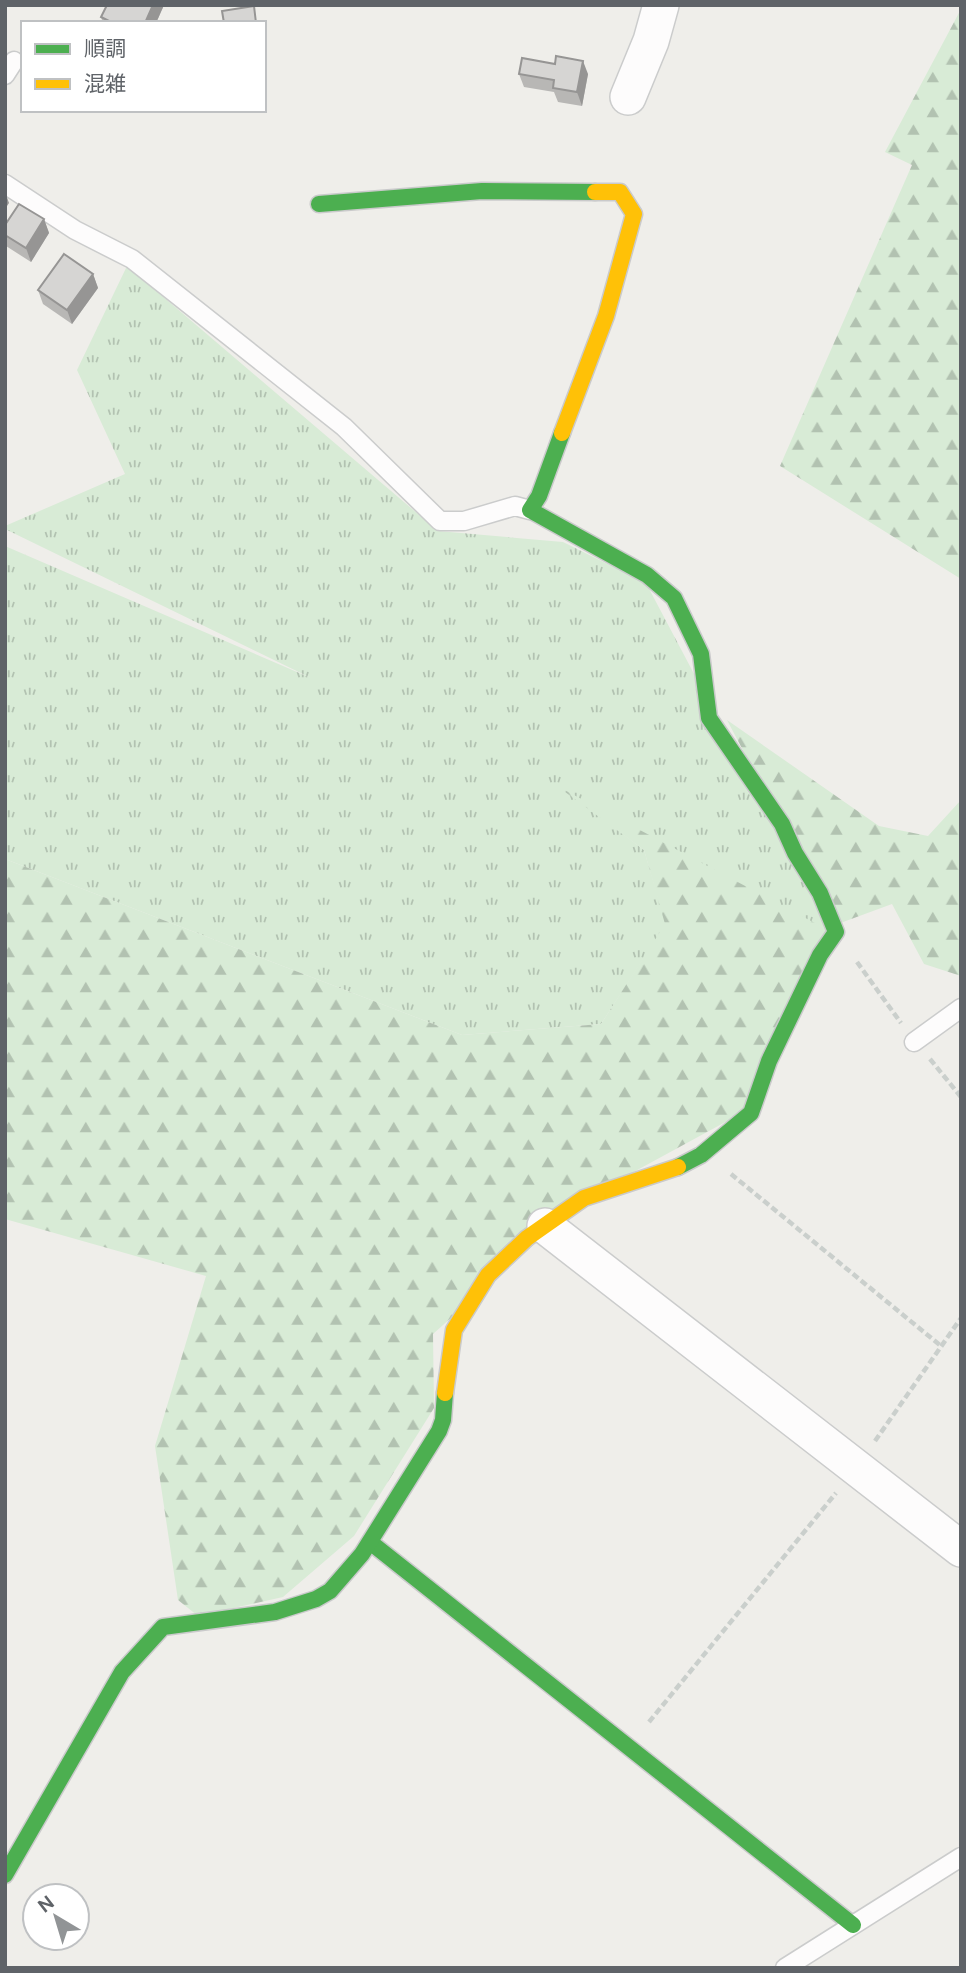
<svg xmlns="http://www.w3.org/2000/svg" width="966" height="1973" font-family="'DM Sans','Noto Sans JP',sans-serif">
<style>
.grass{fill:url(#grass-tufts)}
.forest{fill:url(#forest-firs)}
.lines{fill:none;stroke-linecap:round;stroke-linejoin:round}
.lane-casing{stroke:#cbcccc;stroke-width:21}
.street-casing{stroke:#cbcccc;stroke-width:38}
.fast-casing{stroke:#cacacb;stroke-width:19}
.slow-casing{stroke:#cacacb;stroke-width:19}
.path{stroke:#cacfcc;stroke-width:4.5;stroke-dasharray:7 3.5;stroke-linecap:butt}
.lane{stroke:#fdfcfc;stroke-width:18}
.street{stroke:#fdfcfc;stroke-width:35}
.fast{stroke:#4caf50;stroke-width:16}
.slow{stroke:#ffc107;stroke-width:16}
.wall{fill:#b8b7b5}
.shaded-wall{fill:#969594}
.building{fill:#d6d5d3;stroke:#969594;stroke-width:2}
</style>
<defs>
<pattern id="grass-tufts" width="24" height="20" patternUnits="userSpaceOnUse" patternTransform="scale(1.75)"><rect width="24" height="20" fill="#d8ebd6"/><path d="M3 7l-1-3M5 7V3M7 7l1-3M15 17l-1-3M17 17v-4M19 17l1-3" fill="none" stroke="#b2c2b1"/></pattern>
<pattern id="forest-firs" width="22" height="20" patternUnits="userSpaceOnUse" patternTransform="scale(1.75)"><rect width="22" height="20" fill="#d8ebd6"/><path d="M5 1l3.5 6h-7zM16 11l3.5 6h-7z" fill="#b2c2b1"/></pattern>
</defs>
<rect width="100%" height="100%" fill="#efeeea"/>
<polygon class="grass" points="127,266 438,531 563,542 646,583 830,931 607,822 644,850 666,924 601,1024 462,1035 5,859 5,546 311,678 5,529 5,526 125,474 77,370"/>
<g class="forest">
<polygon points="961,9 961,579 780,466 912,165 885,152"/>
<polygon points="727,720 879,826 928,836 961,800 961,976 924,964 892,904 835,925"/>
<polygon points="557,786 830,931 753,1107 584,1199 433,1334 434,1408 354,1536 283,1597 198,1616 178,1600 155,1446 206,1276 5,1219 5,859 462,1035 601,1024 665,924 644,850"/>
</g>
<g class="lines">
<g class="lane-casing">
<g id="lane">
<polyline points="5,75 14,61"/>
<polyline points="5,184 75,230 132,259 344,427 440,521 464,521 515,506 530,510"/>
<polyline points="914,1042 961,1008"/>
<polyline points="785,1968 961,1857"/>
</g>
</g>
<g class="street-casing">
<g id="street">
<polyline points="628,97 651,41 661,5"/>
<polyline points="545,1226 961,1549"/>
</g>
</g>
<g class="fast-casing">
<g id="fast">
<polyline points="319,204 482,191 595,192"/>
<polyline points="562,433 539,496 530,510 647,575 674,598 701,654 709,718 782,824 795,853 820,893 836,932 820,955 769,1061 751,1113 701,1155 678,1167"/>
<polyline points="370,1542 853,1925"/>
<polyline points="5,1875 122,1672 163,1627 275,1612 316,1599 330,1591 362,1554 439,1431 443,1420 445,1393"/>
</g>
</g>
<g class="slow-casing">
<g id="slow">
<polyline points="562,433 606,316 634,214 620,192 595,192"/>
<polyline points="445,1393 454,1330 488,1275 527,1238 584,1198 678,1167"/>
</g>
</g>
<g class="path">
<polyline points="857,962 901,1023"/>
<polyline points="930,1059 961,1097"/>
<polyline points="731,1174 941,1346"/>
<polyline points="875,1441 961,1318"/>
<polyline points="649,1722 836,1493"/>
</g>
<use href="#lane" class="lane"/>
<use href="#street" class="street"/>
<use href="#fast" class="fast"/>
<use href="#slow" class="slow"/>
</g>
<g class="wall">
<polygon points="107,5 164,5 156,23 103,23 101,17"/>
<polygon points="519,74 588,74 582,106 558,102 554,92 524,87"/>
<polygon points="44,219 49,233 31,262 6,246 5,225"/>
<polygon points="93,274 98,288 72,324 43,304 38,290"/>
</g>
<g class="shaded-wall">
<polygon points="153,5 164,5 156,23 145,23"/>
<polygon points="583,61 588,74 582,106 577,92"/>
<polygon points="5,192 9,203 5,209"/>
<polygon points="44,219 49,233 31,262 26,248"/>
<polygon points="93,274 98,288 72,324 67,310"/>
</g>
<g class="building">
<polygon points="107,5 153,5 145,23 113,23 101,17"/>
<polygon points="254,6 256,23 224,23 222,11"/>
<polygon points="556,56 583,61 577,92 553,88 554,80 519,74 522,58 555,64"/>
<polygon points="19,204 44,219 26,248 5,235 5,225"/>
<polygon points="64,254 93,274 67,310 38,290"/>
</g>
<rect width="966" height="1973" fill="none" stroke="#5f6368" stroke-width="14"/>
<rect x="21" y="21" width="245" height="91" fill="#ffffff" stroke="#bfc1c3" stroke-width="2"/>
<rect x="35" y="44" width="35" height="10" fill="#4caf50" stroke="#bfc1c3" stroke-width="2"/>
<text x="84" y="56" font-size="21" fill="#5f6368">順調</text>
<rect x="35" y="79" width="35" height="10" fill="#ffc107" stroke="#bfc1c3" stroke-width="2"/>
<text x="84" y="91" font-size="21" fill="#5f6368">混雑</text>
<g transform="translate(56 1917) rotate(322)"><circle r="33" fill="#ffffff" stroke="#bfc1c3" stroke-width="2"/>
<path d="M0-5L12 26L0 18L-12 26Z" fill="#919496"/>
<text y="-10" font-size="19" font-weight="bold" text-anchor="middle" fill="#5f6368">N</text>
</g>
</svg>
